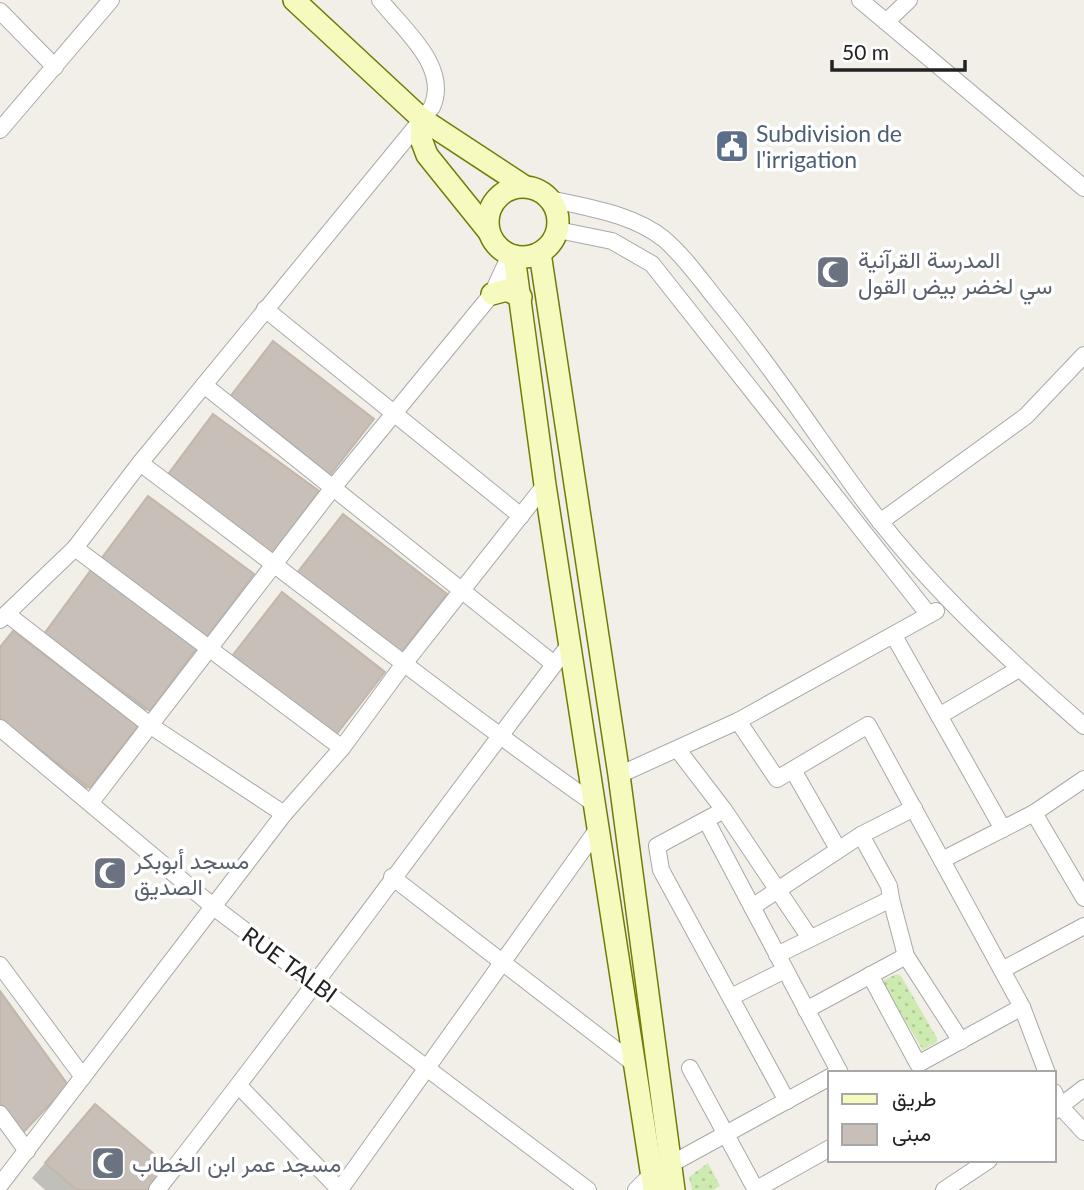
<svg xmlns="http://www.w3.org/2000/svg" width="1084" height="1190" font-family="Lato,Vazirmatn,sans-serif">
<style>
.grass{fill:url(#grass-dots)}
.shadow{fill:#0003}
.building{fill:#c7bfb8;stroke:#c4b6ab;stroke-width:2}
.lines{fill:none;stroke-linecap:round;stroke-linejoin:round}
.street-casing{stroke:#a9a9a9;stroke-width:18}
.secondary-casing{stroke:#707d05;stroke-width:24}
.street{stroke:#fff;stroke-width:16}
.secondary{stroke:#f7fabf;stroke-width:21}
.labels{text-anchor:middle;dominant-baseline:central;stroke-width:7;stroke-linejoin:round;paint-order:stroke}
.service-label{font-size:23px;fill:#4e5e75;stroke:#fff;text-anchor:start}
.worship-label{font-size:23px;fill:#5b616d;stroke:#fff;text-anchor:start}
.street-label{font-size:23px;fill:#222;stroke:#fff}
</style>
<defs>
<pattern id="grass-dots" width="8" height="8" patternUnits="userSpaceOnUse" patternTransform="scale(1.75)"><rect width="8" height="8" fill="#cdebb0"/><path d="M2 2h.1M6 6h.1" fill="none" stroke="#b0c997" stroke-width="1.8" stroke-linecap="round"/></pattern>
</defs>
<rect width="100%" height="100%" fill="#f2efe9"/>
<g class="grass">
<polygon points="897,974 901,976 937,1038 937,1042 923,1050 884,986 884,980"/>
<polygon points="708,1163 720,1186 713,1190 692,1190 689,1177"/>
</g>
<g class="shadow">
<polygon points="84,579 194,648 141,717 38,641"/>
<polygon points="0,648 89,787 82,794 0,731"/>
<polygon points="81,1121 153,1190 45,1190 32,1178"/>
</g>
<g class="building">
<polygon points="273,341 374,419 330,475 229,398"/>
<polygon points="213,414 319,491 272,555 166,477"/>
<polygon points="148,496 254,574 207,637 101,559"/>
<polygon points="343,514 447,594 400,654 297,573"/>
<polygon points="91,570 197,648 150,711 44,634"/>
<polygon points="282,592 385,672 335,736 232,656"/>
<polygon points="13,631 138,726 90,788 0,719 0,647"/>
<polygon points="0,991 68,1085 21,1135 0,1103"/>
<polygon points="95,1104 173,1170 155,1190 77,1190 45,1163"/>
</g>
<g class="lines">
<g class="street-casing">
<g id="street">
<polyline points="860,0 1084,188"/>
<polyline points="0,11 55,67"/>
<polyline points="886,22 909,0"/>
<polyline points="0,130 111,0"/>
<path d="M550 199C589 208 633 214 664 239 684 256 700 279 716 299 767 361 810 426 857 491 921 580 1002 654 1084 726"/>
<polyline points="558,230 612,241 652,264 929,615"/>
<polyline points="265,309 521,516"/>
<polyline points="204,385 554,664"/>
<path d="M140 463C292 576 439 694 593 803"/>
<polyline points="880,522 1026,416 1084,355"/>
<polyline points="75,548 342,748"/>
<polyline points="7,614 151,726 284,814"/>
<path d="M0 620 75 548 140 463 432 107C450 67 403 29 380 0"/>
<polyline points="894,636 1003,829"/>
<polyline points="939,716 1019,669"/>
<polyline points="738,721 777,779 868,725 1022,1007 1047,1073"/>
<polyline points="0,728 215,908 588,1190"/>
<polyline points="678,750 724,810 810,938"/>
<polyline points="793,770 838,849"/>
<polyline points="619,775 738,721 936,611"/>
<polyline points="91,802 332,489 492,294 510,255"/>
<polyline points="724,810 657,846 661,870 787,1101"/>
<polyline points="1034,813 1084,898"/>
<polyline points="706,820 840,1073"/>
<polyline points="942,860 1034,813 1084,779"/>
<polyline points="392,877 633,1063"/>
<polyline points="891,899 906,956 961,1041"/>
<polyline points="752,907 861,835 914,808"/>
<polyline points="777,955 891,899 889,886 861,835"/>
<polyline points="0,965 83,1077"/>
<polyline points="1002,970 1084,926"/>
<polyline points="870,975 918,1064 1022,1007"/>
<polyline points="731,997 785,970"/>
<polyline points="806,1010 906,956"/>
<polyline points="690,1068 756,1190"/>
<polyline points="239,1086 340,1190"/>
<polyline points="1054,1092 1060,1106 1084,1132"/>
<polyline points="1054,1111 1084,1088"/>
<polyline points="0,1114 27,1151"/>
<polyline points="0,1185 284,814 342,748 403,665 545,485"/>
<polyline points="341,1188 597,830"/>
<path d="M157 1190C298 1011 431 825 570 644"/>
<polyline points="636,1190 651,1175 830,1077"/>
<polyline points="755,1190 830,1148"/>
<polyline points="944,1190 989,1160"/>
</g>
</g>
<g class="secondary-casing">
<g id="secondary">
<polyline points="294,0 422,119 524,186"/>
<polyline points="422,119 421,139 427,155 489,232"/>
<circle cx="523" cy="222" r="35"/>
<polyline points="540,253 619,775 674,1190"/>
<polyline points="514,256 545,485 654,1190"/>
<polyline points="492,294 507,290 521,297"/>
</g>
</g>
<use href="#street" class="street"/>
<use href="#secondary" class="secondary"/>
</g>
<defs>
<g id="civic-square" transform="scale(1.75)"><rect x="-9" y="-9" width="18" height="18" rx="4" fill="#5c6f8a" stroke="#fff"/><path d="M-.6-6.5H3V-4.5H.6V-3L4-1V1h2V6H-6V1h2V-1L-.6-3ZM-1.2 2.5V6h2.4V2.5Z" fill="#fff"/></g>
<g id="mosque-square" transform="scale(1.75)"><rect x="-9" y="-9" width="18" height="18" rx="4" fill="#6b7280" stroke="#fff"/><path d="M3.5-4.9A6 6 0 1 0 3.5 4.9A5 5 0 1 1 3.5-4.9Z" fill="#fff"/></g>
</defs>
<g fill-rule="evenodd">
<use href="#civic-square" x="732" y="146"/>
<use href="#mosque-square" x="833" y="272"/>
<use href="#mosque-square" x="110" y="873"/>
<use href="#mosque-square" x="108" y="1163"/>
</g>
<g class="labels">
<g class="service-label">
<text x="756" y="133">Subdivision de<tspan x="756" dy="26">l'irrigation</tspan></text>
</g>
<g class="worship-label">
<text x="858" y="259">المدرسة القرآنية<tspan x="858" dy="26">سي لخضر بيض القول</tspan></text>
<text x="134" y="860">مسجد أبوبكر<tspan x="134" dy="26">الصديق</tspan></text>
<text x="132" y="1163">مسجد عمر ابن الخطاب</text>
</g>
<g class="street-label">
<text transform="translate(290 964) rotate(36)">RUE TALBI</text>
</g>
</g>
<rect x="828" y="1071" width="228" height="91" fill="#ffffff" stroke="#a7a7a7" stroke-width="2"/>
<rect x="842" y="1094" width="35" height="10" fill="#f7fabf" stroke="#a7a7a7" stroke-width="2"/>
<text x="892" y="1106" font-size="21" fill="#222222">طريق</text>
<rect x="842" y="1124" width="35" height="21" fill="#c7bfb8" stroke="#a7a7a7" stroke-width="2"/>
<text x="892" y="1141" font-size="21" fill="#222222">مبنى</text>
<path d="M832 60v10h133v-10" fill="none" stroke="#222222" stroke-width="3.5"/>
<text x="842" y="60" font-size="21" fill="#222222" stroke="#ffffff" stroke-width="5" paint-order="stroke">50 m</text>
</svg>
